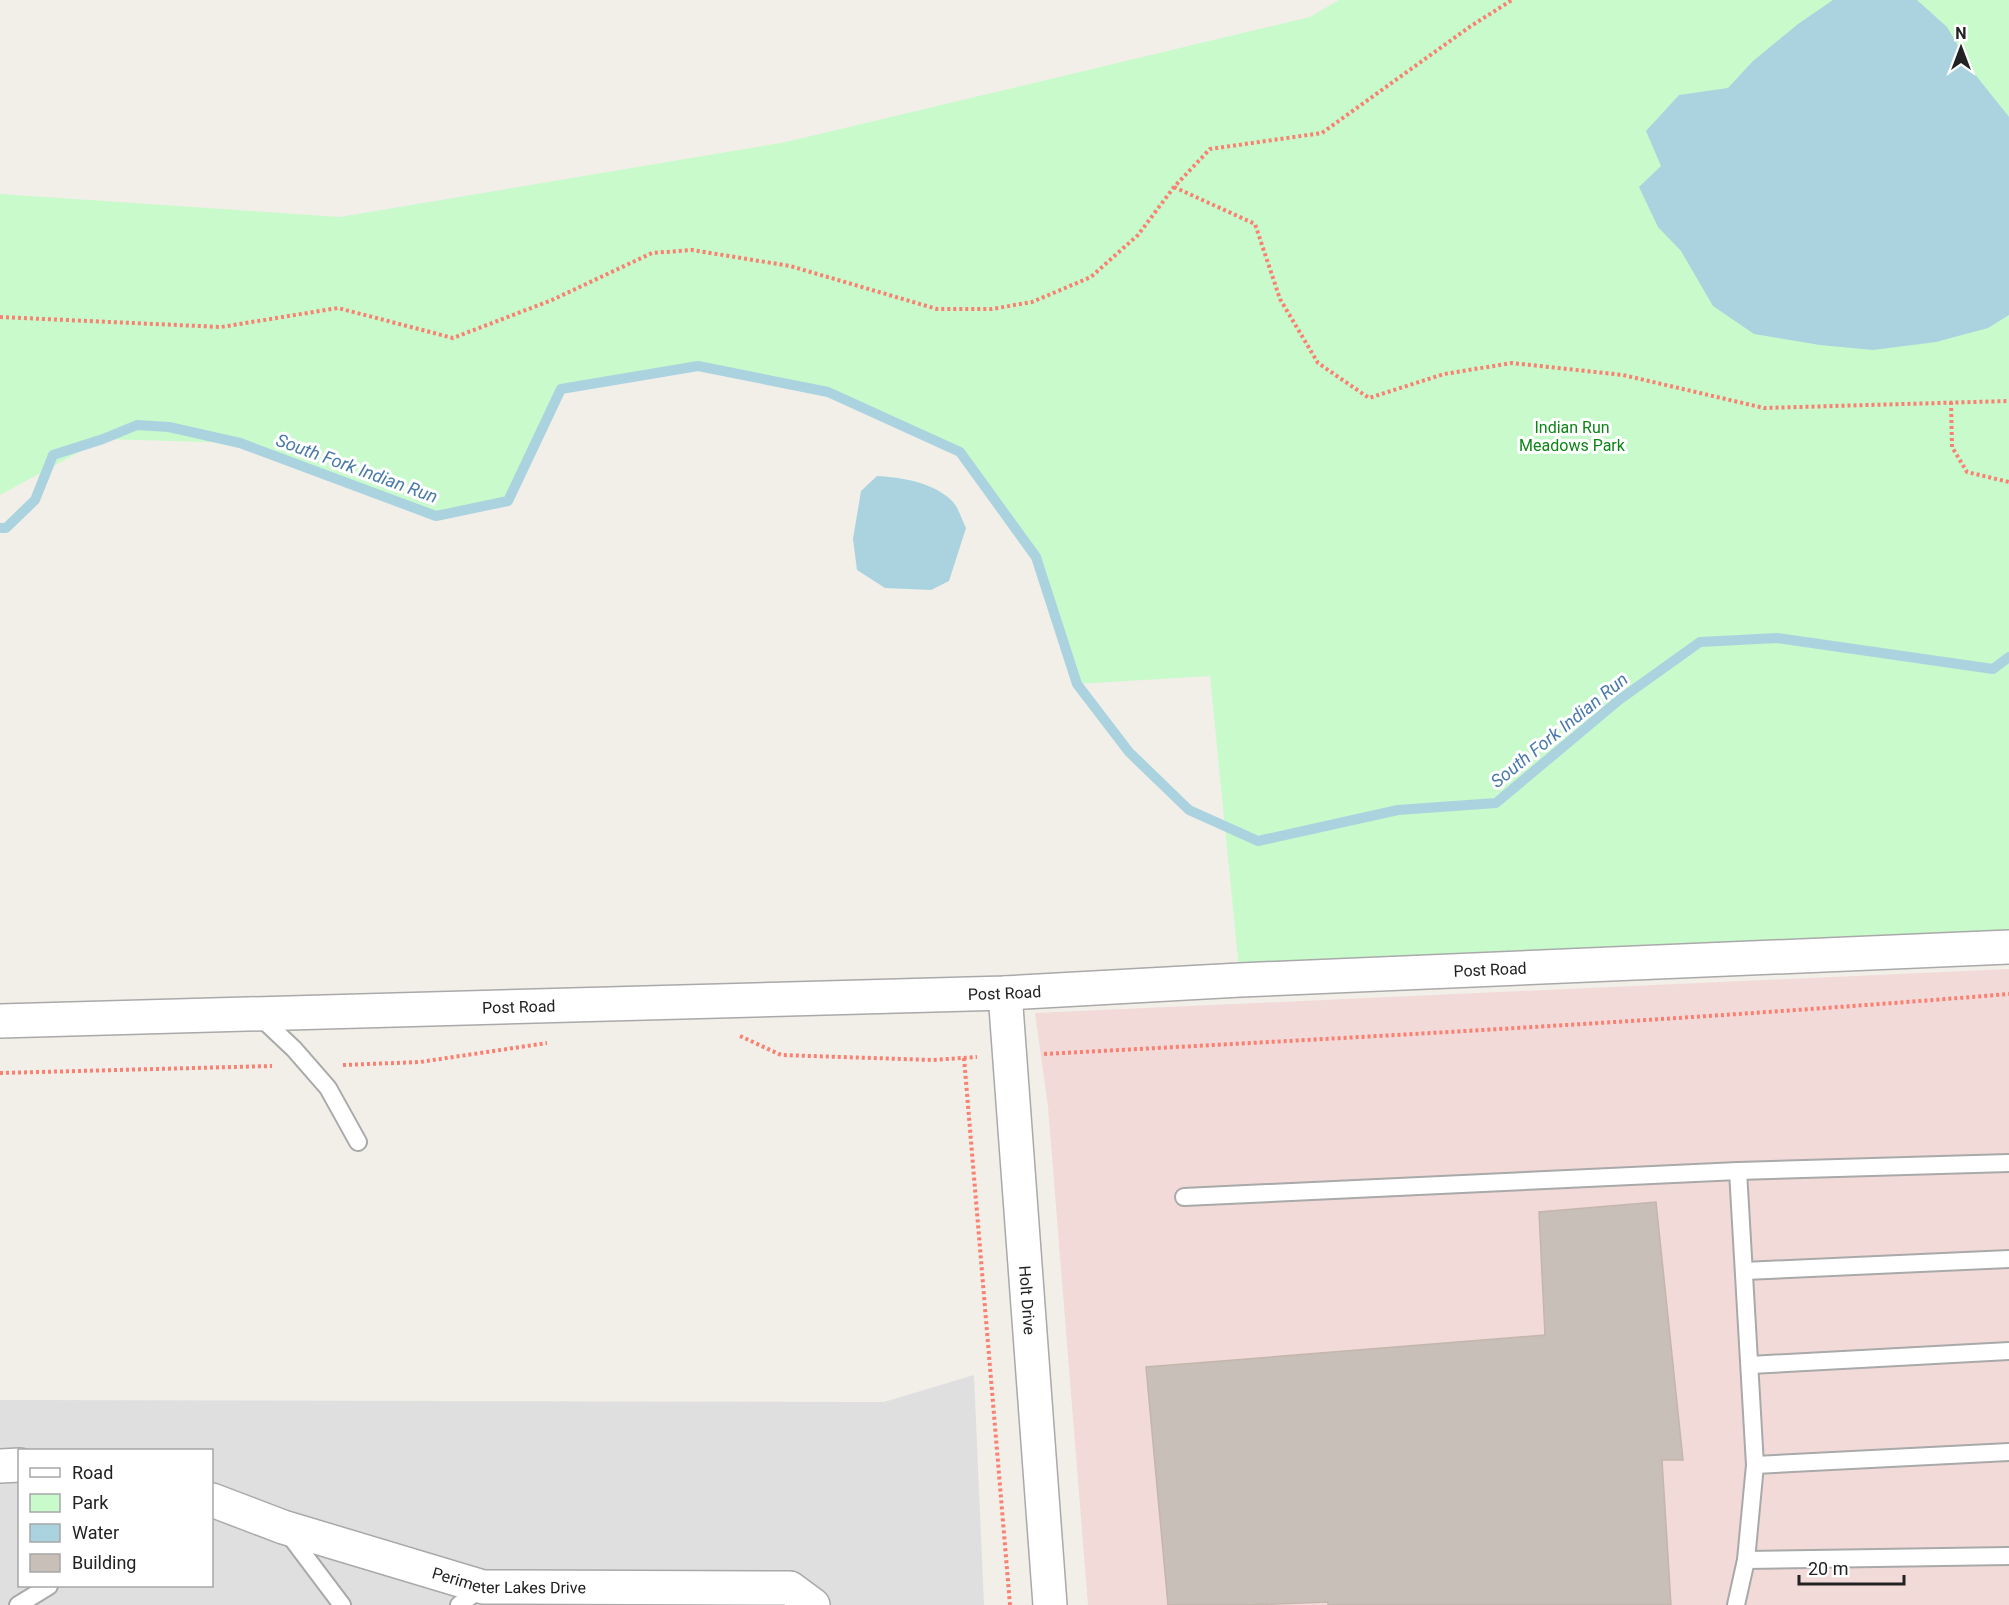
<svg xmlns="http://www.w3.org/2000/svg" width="2009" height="1605" font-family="Roboto,sans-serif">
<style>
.residential{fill:#e0dfdf;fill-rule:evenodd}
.commercial{fill:#f2dad9}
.park{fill:#c8facc}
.water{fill:#aad3df}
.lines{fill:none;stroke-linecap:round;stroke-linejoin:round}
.stream{stroke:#aad3df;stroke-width:10}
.building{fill:#c7bfb8;stroke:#c4b6ab;stroke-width:1.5}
.service-casing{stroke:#a9a9a9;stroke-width:20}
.minor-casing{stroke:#a9a9a9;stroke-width:36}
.tertiary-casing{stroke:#a9a9a9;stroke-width:36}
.path{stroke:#fa8072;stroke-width:4;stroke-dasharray:3 3;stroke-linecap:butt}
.service{stroke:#fff;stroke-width:16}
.minor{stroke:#fff;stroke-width:33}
.tertiary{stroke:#fff;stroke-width:33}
.labels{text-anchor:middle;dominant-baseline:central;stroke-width:6;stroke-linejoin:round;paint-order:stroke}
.park-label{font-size:16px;fill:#0c8416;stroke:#fff}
.street-label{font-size:16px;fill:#222;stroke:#fff}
.water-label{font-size:18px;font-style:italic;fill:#4a7aab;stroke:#fff}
</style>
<rect width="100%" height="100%" fill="#f2efe9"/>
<path class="residential" d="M974 1375 984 1605H0V1400L884 1402ZM20 1450H212V1586H20Z"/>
<polygon class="commercial" points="2009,969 2009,1605 1088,1605 1048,1107 1035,1013"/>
<polygon class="park" points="1339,0 2009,0 2009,943 1240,980 1210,676 1077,684 1036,557 960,452 828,392 698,366 561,389 508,501 436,516 240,443 103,439 0,495 0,194 340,217 786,142 1310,17"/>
<g class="water">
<polygon points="1833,0 1917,0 1947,27 1974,73 2009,117 2009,315 1988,328 1936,342 1873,350 1820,345 1754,334 1713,306 1681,251 1658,227 1639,187 1661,166 1646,131 1679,95 1728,88 1753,61 1798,24"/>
<path d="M877 476C901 477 936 483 953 502 959 509 962 520 966 528L949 581 931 590 885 588 857 570 853 539 861 491Z"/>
</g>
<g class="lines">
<polyline class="stream" points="0,528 6,528 35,500 53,455 103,439 137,425 169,427 240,443 436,516 508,501 561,389 698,366 828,392 960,452 1036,557 1077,684 1129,752 1189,810 1258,841 1398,810 1496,803 1619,700 1700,642 1777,638 1993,669 2009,657"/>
</g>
<polygon class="building" points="1656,1202 1683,1460 1662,1460 1671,1605 1328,1605 1328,1602 1247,1605 1168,1605 1146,1367 1545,1335 1539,1212"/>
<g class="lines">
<g class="service-casing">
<g id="service">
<polyline points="257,1014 294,1049 328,1088 358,1142"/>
<polyline points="1738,1171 2009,1163"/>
<polyline points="1184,1197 1738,1171 1755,1465 1746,1560"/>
<polyline points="1744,1271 2009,1259"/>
<polyline points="1750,1365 2009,1351"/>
<polyline points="1755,1465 2009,1452"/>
<polyline points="287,1532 342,1605"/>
<polyline points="18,1605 49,1586"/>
<polyline points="459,1605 483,1587"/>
<polyline points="1736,1605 1746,1560 2009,1556"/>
</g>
</g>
<g class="minor-casing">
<g id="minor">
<path id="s1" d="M1005 993 1050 1605"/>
<polyline points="0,1466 20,1465"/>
<path id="s2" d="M212 1500 283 1527 483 1587 790 1588 813 1605"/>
</g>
</g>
<g class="tertiary-casing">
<g id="tertiary">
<path id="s3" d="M0 1021 1005 993 1240 980 2009 947"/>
</g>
</g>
<g class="path">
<polyline points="1174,187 1255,224 1280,299 1318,363 1369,398 1444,374 1512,363 1623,375 1764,408 2009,401"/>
<polyline points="0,317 221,327 338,308 453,338 552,300 652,253 692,250 790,266 937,309 992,309 1032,302 1091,277 1138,235 1174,187 1210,149 1322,133 1471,26 1512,0"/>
<polyline points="1951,402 1952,447 1967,472 2009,482"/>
<polyline points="740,1036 781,1055 932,1060 977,1057"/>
<path d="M1044 1054C1366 1037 1688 1020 2009 994"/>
<polyline points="964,1058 1010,1605"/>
<polyline points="343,1065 420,1062 547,1043"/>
<polyline points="0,1073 272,1066"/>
</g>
<use href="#service" class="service"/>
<use href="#minor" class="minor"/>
<use href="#tertiary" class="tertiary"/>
</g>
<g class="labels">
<g class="park-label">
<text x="1572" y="427">Indian Run<tspan x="1572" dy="18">Meadows Park</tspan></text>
</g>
<g class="street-label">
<text stroke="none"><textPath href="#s3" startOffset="1491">Post Road</textPath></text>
<text stroke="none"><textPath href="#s3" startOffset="1005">Post Road</textPath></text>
<text stroke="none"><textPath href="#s3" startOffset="519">Post Road</textPath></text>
<text stroke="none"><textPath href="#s1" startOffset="308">Holt Drive</textPath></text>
<text stroke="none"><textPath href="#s2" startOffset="310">Perimeter Lakes Drive</textPath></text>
</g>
<g class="water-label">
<text transform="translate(357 468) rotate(20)">South Fork Indian Run</text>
<text transform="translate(1559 730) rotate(-39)">South Fork Indian Run</text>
</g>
</g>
<rect x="18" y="1449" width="195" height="138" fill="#ffffff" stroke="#a7a7a7" stroke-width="1.5"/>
<rect x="30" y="1468" width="30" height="9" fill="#ffffff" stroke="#a7a7a7" stroke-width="1.5"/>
<text x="72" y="1479" font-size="18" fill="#222222">Road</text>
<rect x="30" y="1494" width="30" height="18" fill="#c8facc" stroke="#a7a7a7" stroke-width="1.5"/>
<text x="72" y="1509" font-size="18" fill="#222222">Park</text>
<rect x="30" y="1524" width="30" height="18" fill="#aad3df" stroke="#a7a7a7" stroke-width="1.5"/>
<text x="72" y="1539" font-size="18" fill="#222222">Water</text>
<rect x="30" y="1554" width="30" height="18" fill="#c7bfb8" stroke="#a7a7a7" stroke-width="1.5"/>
<text x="72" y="1569" font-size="18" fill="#222222">Building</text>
<g transform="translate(1961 48)" stroke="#ffffff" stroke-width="4.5" paint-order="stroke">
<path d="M0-4.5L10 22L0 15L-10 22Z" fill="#222222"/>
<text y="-9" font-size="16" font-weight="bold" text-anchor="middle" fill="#222222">N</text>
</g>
<path d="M1799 1575v9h105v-9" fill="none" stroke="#222222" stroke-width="3"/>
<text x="1808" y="1575" font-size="18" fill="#222222" stroke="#ffffff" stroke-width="4.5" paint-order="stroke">20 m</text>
</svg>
